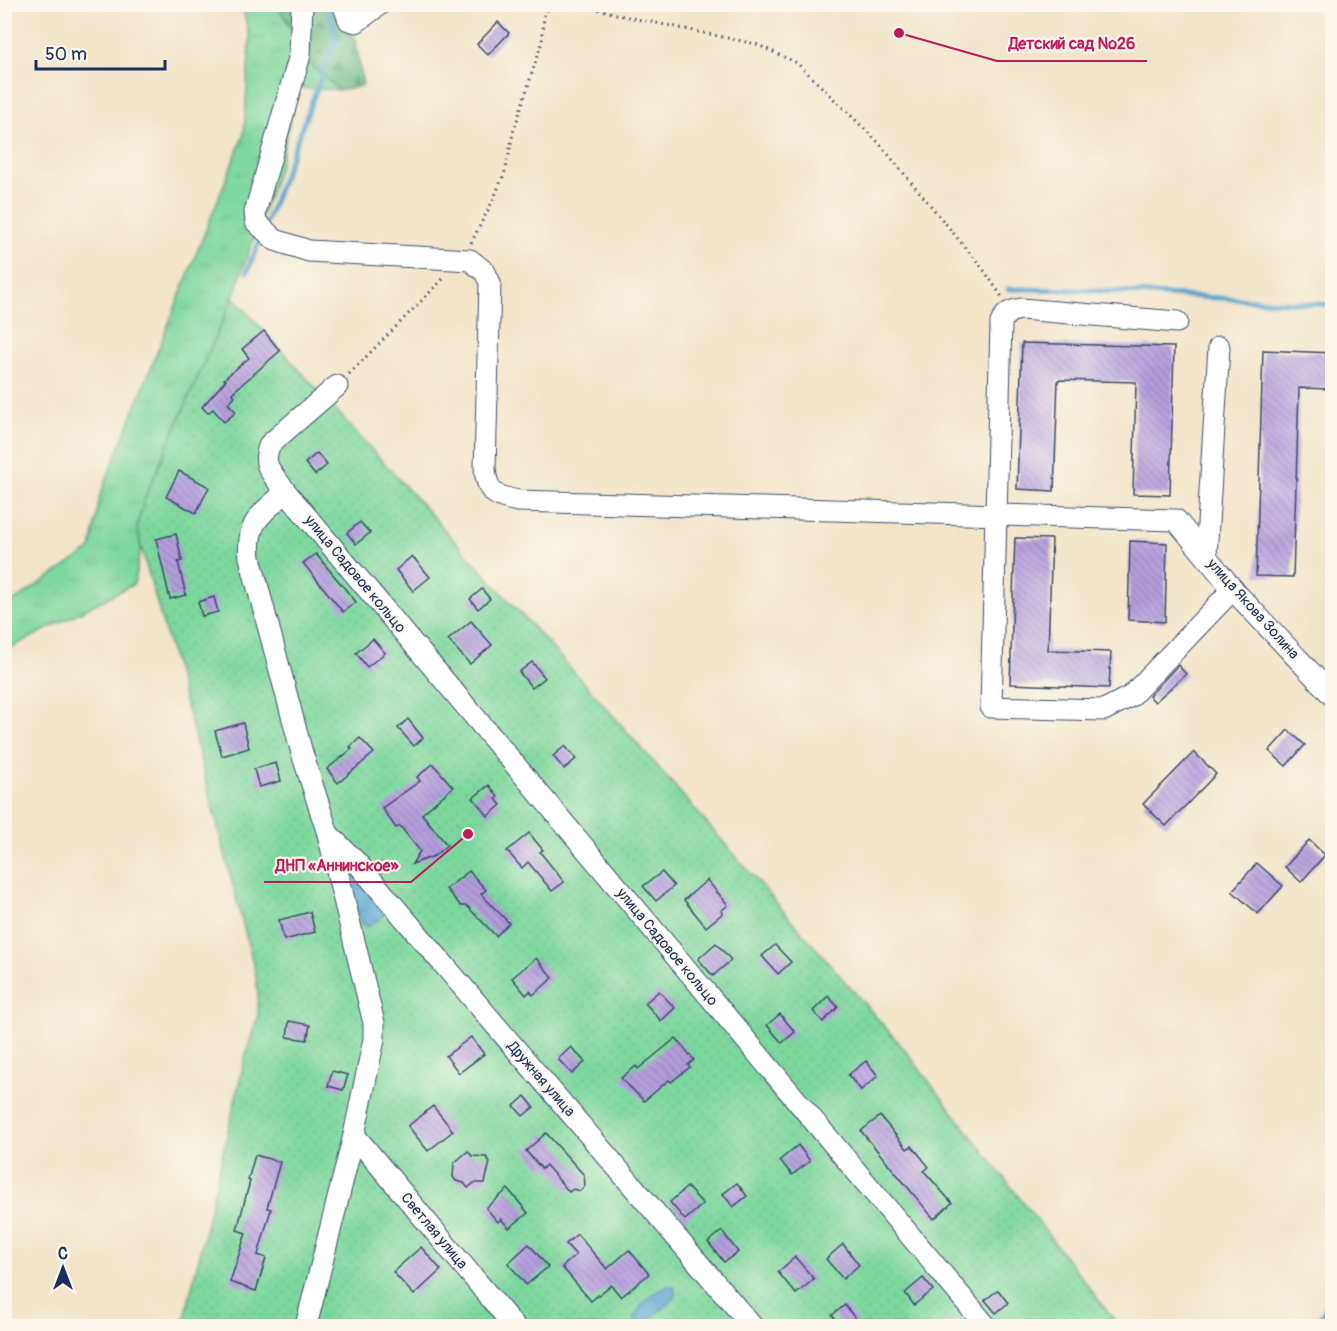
<svg xmlns="http://www.w3.org/2000/svg" width="1337" height="1331" font-family="Pangolin,sans-serif">
<style>
.grass{fill:url(#grass-tufts);stroke:#4c837e;stroke-width:1.5}
.forest{fill:url(#forest-firs);stroke:#407471;stroke-width:1.5}
.garden{fill:url(#garden-dots);stroke:#4c837e;stroke-width:1.5}
.water{fill:url(#water-ripples);stroke:#386a96;stroke-width:1.5}
.lines{fill:none;stroke-linecap:round;stroke-linejoin:round}
.stream{stroke:#55a5cf;stroke-width:5}
.building{fill:url(#building-back-hatch)}
.minor-casing{stroke:#3b4a6e;stroke-width:23}
.path{stroke:#3b4a6e;stroke-width:3;stroke-dasharray:1.5 4.5;stroke-linecap:butt}
.minor{stroke:#fff;stroke-width:21}
.labels{text-anchor:middle;dominant-baseline:central;stroke-width:4.5;stroke-linejoin:round;paint-order:stroke}
.street-label{font-size:15px;fill:#1b2f5e;stroke:#fbf7ec}
.leader{fill:none;stroke:#c2185b;stroke-width:2}
.callout-dot{fill:#c2185b;stroke:#fbf7ec;stroke-width:2}
.callout-label{font-size:16px;text-anchor:middle;font-weight:bold;fill:#c2185b;stroke:#fbf7ec;stroke-width:4.5;stroke-linejoin:round;paint-order:stroke}
</style>
<defs>
<pattern id="grass-tufts" width="24" height="20" patternUnits="userSpaceOnUse" patternTransform="scale(1.5)"><rect width="24" height="20" fill="#7cd79d"/><path d="M3 7l-1-3M5 7V3M7 7l1-3M15 17l-1-3M17 17v-4M19 17l1-3" fill="none" stroke="#6bb98a"/></pattern>
<pattern id="forest-firs" width="22" height="20" patternUnits="userSpaceOnUse" patternTransform="scale(1.5)"><rect width="22" height="20" fill="#65b884"/><path d="M5 1l3.5 6h-7zM16 11l3.5 6h-7z" fill="#52966f"/></pattern>
<pattern id="garden-dots" width="8" height="8" patternUnits="userSpaceOnUse" patternTransform="scale(1.5)"><rect width="8" height="8" fill="#7cd79d"/><path d="M2 2h.1M6 6h.1" fill="none" stroke="#6bb98a" stroke-width="1.8" stroke-linecap="round"/></pattern>
<pattern id="water-ripples" width="26" height="14" patternUnits="userSpaceOnUse" patternTransform="scale(1.5)"><rect width="26" height="14" fill="#55a5cf"/><path d="M2 4q2-2 4 0t4 0M15 11q2-2 4 0t4 0" fill="none" stroke="#4687ab"/></pattern>
<pattern id="building-back-hatch" width="6" height="6" patternUnits="userSpaceOnUse" patternTransform="scale(1.5)"><rect width="6" height="6" fill="#b49ddd"/><path d="M-1 5l2 2M0 0l6 6M5-1l2 2" fill="none" stroke="#9280b6"/></pattern>
</defs>
<rect width="100%" height="100%" fill="#fbf7ec"/>
<filter id="ink" filterUnits="userSpaceOnUse"><feTurbulence type="fractalNoise" baseFrequency=".0167" numOctaves="2"/><feDisplacementMap in="SourceGraphic" scale="12" xChannelSelector="R" yChannelSelector="G"/><feConvolveMatrix kernelMatrix="1 2 1 2 8 2 1 2 1" color-interpolation-filters="sRGB"/></filter>
<filter id="wash" filterUnits="userSpaceOnUse"><feTurbulence type="fractalNoise" baseFrequency=".008" numOctaves="4" result="noise"/><feDisplacementMap in="SourceGraphic" scale="24" xChannelSelector="R" yChannelSelector="G"/><feGaussianBlur stdDeviation="1.35" result="paint"/><feColorMatrix in="noise" values="0 0 0 0 0 0 0 0 0 0 0 0 0 0 0 0 0 1.4 0 .05"/><feComposite in="paint" operator="in"/></filter>
<g filter="url(#wash)">
<rect width="100%" height="100%" fill="#f2e4c8"/>
<polygon class="grass" points="242,5 278,5 309,64 339,90 297,88 280,164 233,297 144,500 137,526 141,547 134,584 5,651 5,607 91,549 100,496 244,134 250,37"/>
<polygon class="forest" points="278,5 341,5 356,42 363,85 351,89 339,90 309,64"/>
<polygon class="garden" points="233,297 602,703 904,1049 1119,1326 183,1326 245,1058 258,1014 258,993 255,971 190,719 141,547 137,526 144,500"/>
<g class="water">
<polygon points="352,874 358,878 383,910 384,915 369,927 362,924 348,878"/>
<path d="M668 1286H673C680 1299 667 1305 658 1312 651 1317 648 1325 639 1326L635 1319C639 1304 654 1291 668 1286Z"/>
</g>
<g class="lines">
<g class="stream">
<polyline points="266,223 334,43 335,32 327,4"/>
<polyline points="247,272 262,235"/>
<polyline points="1008,289 1086,290 1332,305"/>
<polyline points="1315,1326 1332,1298"/>
</g>
</g>
<g id="blocks">
<g class="building">
<polygon points="498,22 509,33 488,55 477,44"/>
<polygon points="264,331 280,351 232,393 235,396 228,403 236,412 224,422 213,409 208,413 202,407 226,380 224,379 249,358 242,349"/>
<polygon points="1022,343 1174,347 1170,495 1133,494 1136,382 1058,380 1054,491 1017,489"/>
<polygon points="1263,350 1332,353 1332,389 1299,388 1293,577 1256,576"/>
<polygon points="317,453 327,465 315,475 305,463"/>
<polygon points="179,471 209,487 196,513 166,497"/>
<polygon points="360,522 370,533 356,544 347,533"/>
<polygon points="176,534 182,561 178,562 186,595 170,599 156,539"/>
<polygon points="1015,538 1052,539 1048,650 1111,652 1109,688 1010,684"/>
<polygon points="1130,541 1167,543 1165,622 1128,620"/>
<polygon points="316,554 356,602 343,612 303,563"/>
<polygon points="412,556 430,577 413,591 396,570"/>
<polygon points="482,589 490,599 478,609 470,599"/>
<polygon points="214,597 218,612 202,616 198,602"/>
<polygon points="471,621 492,645 470,664 448,640"/>
<polygon points="373,639 385,653 367,667 356,653"/>
<polygon points="532,662 545,678 532,688 519,672"/>
<polygon points="1178,665 1186,674 1155,702 1149,696"/>
<polygon points="408,719 423,738 414,746 398,728"/>
<polygon points="243,723 249,748 222,756 215,731"/>
<polygon points="1288,730 1305,745 1286,766 1269,751"/>
<polygon points="360,738 374,753 338,783 327,769 352,749 350,747"/>
<polygon points="565,746 576,759 564,769 553,756"/>
<polygon points="1194,752 1216,774 1166,826 1143,804"/>
<polygon points="276,763 281,781 259,787 254,769"/>
<polygon points="433,764 453,787 422,814 447,845 434,856 412,864 420,851 400,826 396,828 382,808 420,781 417,777"/>
<polygon points="489,785 498,797 496,799 501,805 488,816 473,798"/>
<polygon points="529,833 543,850 540,852 564,882 552,891 528,862 522,868 507,851"/>
<polygon points="1309,840 1325,855 1301,882 1285,867"/>
<polygon points="1257,863 1283,886 1258,914 1232,891"/>
<polygon points="469,871 486,890 481,894 509,923 496,936 467,906 461,906 446,889"/>
<polygon points="662,872 674,886 656,901 643,886"/>
<polygon points="707,880 728,905 721,911 723,913 706,927 684,900"/>
<polygon points="310,912 315,932 284,940 279,920"/>
<polygon points="716,943 731,960 713,976 698,959"/>
<polygon points="775,945 791,962 778,974 762,956"/>
<polygon points="536,958 553,978 533,995 530,991 526,995 512,978"/>
<polygon points="659,991 675,1008 661,1021 645,1003"/>
<polygon points="828,996 838,1007 823,1022 813,1011"/>
<polygon points="780,1014 795,1032 782,1043 767,1025"/>
<polygon points="289,1021 310,1025 307,1040 287,1037"/>
<polygon points="471,1037 484,1054 459,1073 446,1056"/>
<polygon points="676,1038 694,1060 688,1065 690,1067 671,1082 669,1080 644,1101 621,1078 636,1066 638,1069"/>
<polygon points="571,1047 585,1062 572,1074 558,1059"/>
<polygon points="866,1061 878,1076 861,1090 848,1075"/>
<polygon points="332,1071 348,1075 343,1090 328,1086"/>
<polygon points="525,1096 534,1107 523,1116 514,1106"/>
<polygon points="433,1106 453,1131 428,1151 408,1126"/>
<polygon points="880,1116 907,1149 912,1146 929,1167 924,1171 952,1203 934,1219 861,1131"/>
<polygon points="546,1133 584,1175 585,1186 580,1191 573,1189 569,1192 546,1165 542,1169 526,1151"/>
<polygon points="798,1145 810,1161 792,1175 780,1160"/>
<polygon points="468,1151 472,1156 486,1157 490,1162 485,1183 474,1183 468,1188 464,1183 456,1181 453,1177 454,1163"/>
<polygon points="255,1155 280,1162 267,1208 271,1209 258,1255 266,1258 256,1291 230,1282 246,1233 237,1230 250,1181 248,1180"/>
<polygon points="737,1183 747,1196 733,1207 723,1194"/>
<polygon points="687,1187 703,1204 685,1220 670,1202"/>
<polygon points="508,1189 528,1213 509,1228 501,1219 498,1222 486,1208"/>
<polygon points="722,1231 738,1252 724,1262 708,1242"/>
<polygon points="577,1234 607,1269 629,1250 649,1274 621,1297 611,1285 591,1301 562,1267 576,1255 566,1244"/>
<polygon points="529,1244 548,1267 526,1285 508,1263"/>
<polygon points="843,1244 859,1265 843,1279 826,1259"/>
<polygon points="421,1247 441,1270 414,1295 393,1272"/>
<polygon points="795,1257 814,1279 796,1294 778,1272"/>
<polygon points="923,1278 933,1290 914,1305 905,1293"/>
<polygon points="998,1290 1008,1303 996,1313 985,1300"/>
<polygon points="845,1305 857,1321 850,1326 841,1326 832,1315"/>
</g>
</g>
</g>
<g filter="url(#ink)">
<use href="#blocks" fill-opacity="0" stroke="#3b4a6e" stroke-width="1.5"/>
<g class="lines">
<g class="minor-casing">
<g id="minor">
<path d="M302 4 300 55 255 212 256 222 275 240 309 251 470 260 485 272 490 283 485 468C487 494 495 496 518 501L1176 520 1236 593 1332 695"/>
<polyline points="343,4 349,20 356,22 380,4"/>
<path d="M1177 322 1021 309C1010 311 1006 312 1001 323L991 707 1104 710 1131 696 1233 589"/>
<path d="M337 386 270 444C260 466 273 474 286 492L986 1326"/>
<path d="M286 492C261 514 246 522 250 558L302 753 328 834 374 1023V1039L354 1135 306 1326"/>
<polyline points="1206,556 1219,347"/>
<polyline points="328,834 358,864 752,1326"/>
<polyline points="354,1135 514,1326"/>
</g>
</g>
<g class="path">
<polyline points="581,4 623,16 756,44 797,63 878,142 983,269 1002,297"/>
<polyline points="471,243 494,198 506,169 513,133 542,42 544,16 550,4"/>
<polyline points="349,374 445,277"/>
</g>
<use href="#minor" class="minor"/>
</g>
</g>
<g class="labels">
<g class="street-label">
<text transform="translate(355 574) rotate(50)">улица Садовое кольцо</text>
<text transform="translate(1253 609) rotate(48)">улица Якова Золина</text>
<text transform="translate(667 947) rotate(50)">улица Садовое кольцо</text>
<text transform="translate(541 1079) rotate(49)">Дружная улица</text>
<text transform="translate(434 1231) rotate(50)">Светлая улица</text>
</g>
</g>
<path class="leader" d="M899 33L997 61H1147M468 834L411 882H264"/>
<g class="callout-dot">
<circle cx="899" cy="33" r="6"/>
<circle cx="468" cy="834" r="6"/>
</g>
<g class="callout-label">
<text x="1072" y="49">Детский сад №26</text>
<text x="337" y="871">ДНП «Аннинское»</text>
</g>
<rect width="1337" height="1331" fill="none" stroke="#fbf7ec" stroke-width="24"/>
<g transform="translate(63 1268)" stroke="#fbf7ec" stroke-width="4.5" paint-order="stroke">
<path d="M0-4.5L10 22L0 15L-10 22Z" fill="#1b2f5e"/>
<text y="-9" font-size="16" font-weight="bold" text-anchor="middle" fill="#1b2f5e">С</text>
</g>
<path d="M36 60v9h129v-9" fill="none" stroke="#1b2f5e" stroke-width="3"/>
<text x="45" y="60" font-size="18" fill="#1b2f5e" stroke="#fbf7ec" stroke-width="4.5" paint-order="stroke">50 m</text>
</svg>
